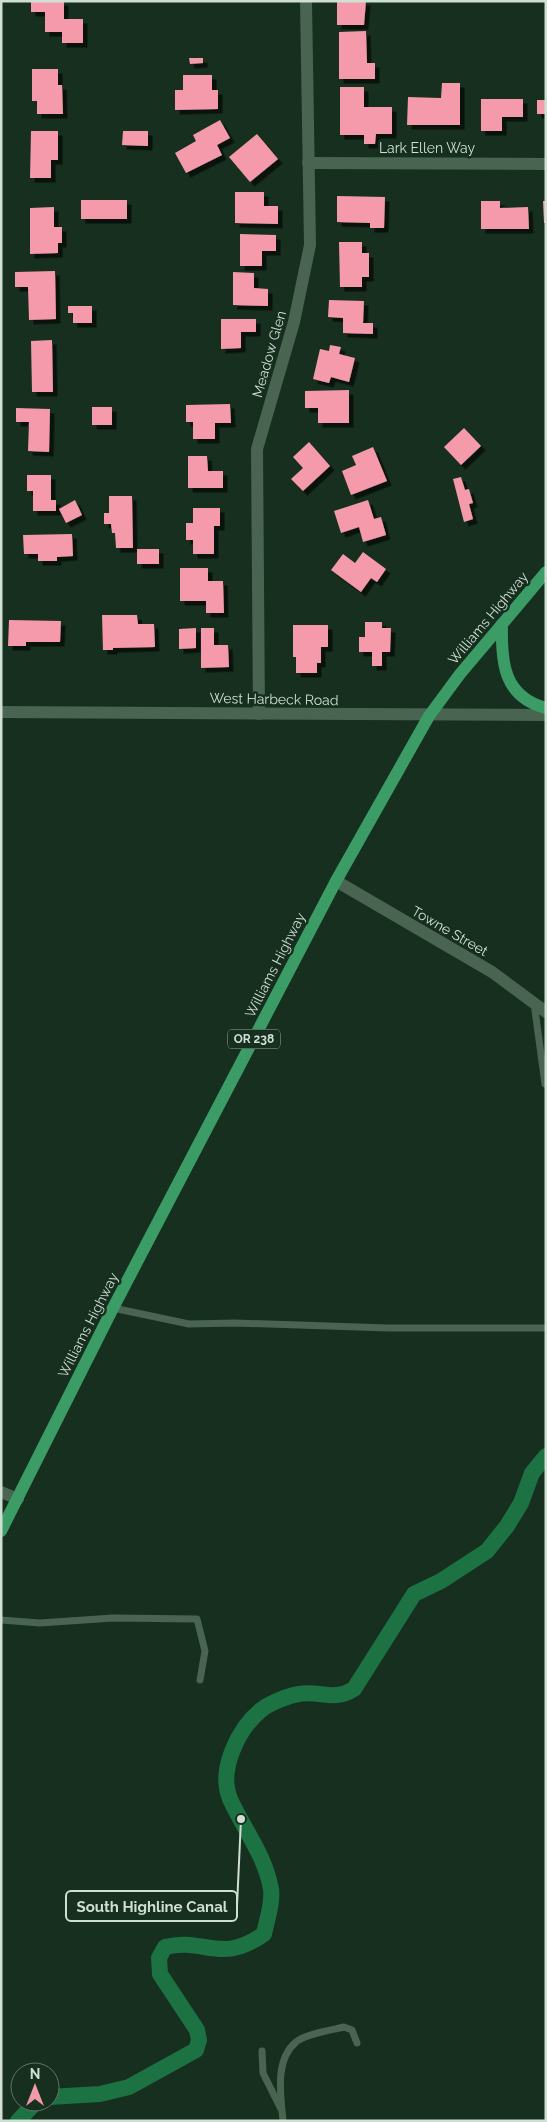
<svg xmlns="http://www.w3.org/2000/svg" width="547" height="2122" font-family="Raleway,sans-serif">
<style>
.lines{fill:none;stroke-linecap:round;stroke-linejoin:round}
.canal{stroke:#1c7243;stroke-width:16}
.building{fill:#f49aaa;filter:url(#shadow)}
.service{stroke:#4a6452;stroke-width:7}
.minor{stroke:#4a6452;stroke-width:12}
.tertiary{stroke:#4a6452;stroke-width:12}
.primary{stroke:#3c9c66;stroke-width:12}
.labels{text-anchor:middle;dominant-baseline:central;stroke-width:5;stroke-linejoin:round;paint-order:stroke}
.shield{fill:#162f1f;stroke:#98aa9e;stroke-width:1}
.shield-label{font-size:12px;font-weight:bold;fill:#d0dfd4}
.street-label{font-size:14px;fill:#d0dfd4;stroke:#162f1f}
.leader{fill:none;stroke:#d0dfd4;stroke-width:2}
.callout-dot{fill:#d0dfd4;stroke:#162f1f;stroke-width:2}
.callout{fill:#162f1f;stroke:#d0dfd4;stroke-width:2}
.callout-label{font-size:15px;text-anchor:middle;font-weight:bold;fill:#d0dfd4}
</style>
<defs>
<filter id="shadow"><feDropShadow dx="4.5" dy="4.5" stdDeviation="0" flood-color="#0009"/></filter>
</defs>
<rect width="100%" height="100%" fill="#162f1f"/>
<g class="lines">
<g class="canal">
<path d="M50 2097 100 2094 129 2087 196 2050 199 2040 197 2030 160 1974 159 1958 165 1947C205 1937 220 1965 264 1934 267 1919 273 1903 271 1889 265 1855 244 1830 230 1799 218 1770 238 1729 261 1710 270 1703 287 1696 299 1694 320 1690 333 1702 354 1689L414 1594 441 1581 487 1551 507 1526 521 1503 532 1473 546 1456"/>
<polyline points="18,2121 36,2102"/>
</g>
</g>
<g class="building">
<polygon points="31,1 64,1 64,19 83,19 83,43 62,43 62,32 45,32 45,12 31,12"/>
<polygon points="337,1 366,1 364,25 337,25"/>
<polygon points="366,31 367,63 375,63 375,79 339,79 339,32"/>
<polygon points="189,58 203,58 203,63 190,64"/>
<polygon points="32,69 58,69 58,85 62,85 63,114 37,114 37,101 32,101"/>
<polygon points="183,75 212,75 212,90 218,90 218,109 175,110 175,90 183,90"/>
<polygon points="442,83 460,83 460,125 407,125 408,97 441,98"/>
<polygon points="340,87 364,87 364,107 392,107 392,134 376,134 375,144 364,144 364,135 340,135"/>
<polygon points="481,99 523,99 523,117 502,117 502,131 481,131"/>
<rect x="537" y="100" width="9" height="14"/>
<polygon points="220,120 230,138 217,145 222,155 186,173 175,153 196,141 193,135"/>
<polygon points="31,131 58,131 58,160 51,160 51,178 30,178"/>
<polygon points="123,131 148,131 148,146 122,145"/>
<polygon points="257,134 278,159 250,182 229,157"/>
<polygon points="235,192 264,192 264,206 278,206 278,224 235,223"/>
<polygon points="337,196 385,197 384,228 370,228 370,223 337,222"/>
<rect x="81" y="200" width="46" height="19"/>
<polygon points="481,201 500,201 500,208 528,207 529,229 481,229"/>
<polygon points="543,201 546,201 546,223 544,223"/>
<polygon points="54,207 54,227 62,227 62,243 58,243 58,253 30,254 30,208"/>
<polygon points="240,234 276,235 276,251 262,251 262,266 240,266"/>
<polygon points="339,242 362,242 362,253 369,253 369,277 362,277 362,287 340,287"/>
<polygon points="55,271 56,319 29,320 28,287 15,287 15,272"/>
<polygon points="233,272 254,273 254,288 268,289 268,306 233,305"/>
<polygon points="329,300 364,301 363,323 373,323 373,334 343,333 343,318 328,317"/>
<polygon points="68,306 92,306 92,323 73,323 73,313 68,313"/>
<polygon points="221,319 256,319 256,332 241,332 241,348 221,349"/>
<polygon points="52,340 53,392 32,392 31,341"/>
<polygon points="330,345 341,347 339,354 355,358 349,382 331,377 329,383 313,379 320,349 329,351"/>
<polygon points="349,390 349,423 318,423 318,408 305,408 305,391"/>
<polygon points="230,404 231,423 215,423 215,439 193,439 193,422 186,422 186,405"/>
<rect x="92" y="407" width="20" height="18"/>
<polygon points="16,408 50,409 49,452 28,451 29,422 16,422"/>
<polygon points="464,428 481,446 461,465 444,447"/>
<polygon points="309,442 330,466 303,491 291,479 303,468 293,457"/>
<polygon points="373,447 387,481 351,495 342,471 356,465 352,456"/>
<polygon points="188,456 207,456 208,471 223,471 223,488 188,488"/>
<polygon points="27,475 51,475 51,500 56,500 56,511 33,511 33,491 27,491"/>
<polygon points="461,477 465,490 469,489 473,503 469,504 473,519 464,522 453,479"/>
<polygon points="109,496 132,496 133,548 116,548 115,533 112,533 111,524 104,524 104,513 109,513"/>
<polygon points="75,500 82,515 66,523 59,509"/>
<polygon points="368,500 374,519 381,517 386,535 363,542 359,527 341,533 334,511"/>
<polygon points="193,508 220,508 220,526 214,526 214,554 193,554 193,540 186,540 186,523 193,523"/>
<polygon points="72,534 73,556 57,557 57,561 38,561 38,554 24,554 23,535"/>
<rect x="137" y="549" width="22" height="15"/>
<polygon points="363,552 386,569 377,582 371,578 361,592 331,570 343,554 355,563"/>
<polygon points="180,568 208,568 208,581 223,581 224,613 206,613 206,601 180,601"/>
<polygon points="102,615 137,615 138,624 154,624 155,647 113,648 113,650 103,650"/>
<polygon points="9,620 61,621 60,642 26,642 26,646 8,646"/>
<polygon points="365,622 382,622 382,628 391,628 390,652 382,652 382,666 372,666 372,652 359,652 359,637 365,637"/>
<polygon points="293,625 328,625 328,647 321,647 321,663 317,663 317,673 296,673 296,657 293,657"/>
<polygon points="196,628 196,648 179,649 179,629"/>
<polygon points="201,628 214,628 214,645 228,645 229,667 201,668"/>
</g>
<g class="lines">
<g class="service">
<polyline points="534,1003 545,1084"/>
<polyline points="113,1308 189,1324 235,1323 388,1328 546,1328"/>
<polyline points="1,1620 40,1623 113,1618 197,1619 205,1651 200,1680"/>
<polyline points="262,2051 263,2073 281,2109"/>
<path d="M283 2121C281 2097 274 2060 296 2042 305 2034 332 2030 344 2027L352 2030 357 2043"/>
</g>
<g class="minor">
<polyline points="308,163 546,164"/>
<polyline points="259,714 257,449 294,322 310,245 306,1"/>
<polyline points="336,881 492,972 546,1012"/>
<polyline points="1,1492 18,1499"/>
</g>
<polyline class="tertiary" points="1,712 546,715"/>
<g class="primary">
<path d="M502 624C501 661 503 697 546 708"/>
<polyline points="1,1531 113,1308 336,881 429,716 460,674 546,572"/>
</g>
</g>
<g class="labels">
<rect class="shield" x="228" y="1029.5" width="52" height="19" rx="4"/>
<g class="shield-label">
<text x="254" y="1039">OR 238</text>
</g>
<g class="street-label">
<text x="427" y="148">Lark Ellen Way</text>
<text transform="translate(269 354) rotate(-74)">Meadow Glen</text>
<text transform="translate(488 618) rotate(-50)">Williams Highway</text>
<text transform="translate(274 699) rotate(1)">West Harbeck Road</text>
<text transform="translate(450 931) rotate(30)">Towne Street</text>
<text transform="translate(275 965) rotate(-63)">Williams Highway</text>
<text transform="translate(88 1325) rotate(-63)">Williams Highway</text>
</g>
</g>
<path class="leader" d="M241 1819L237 1906"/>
<circle class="callout-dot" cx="241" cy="1819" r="5"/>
<rect class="callout" x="66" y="1891" width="171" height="30" rx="5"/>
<g class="callout-label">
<text x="152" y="1912">South Highline Canal</text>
</g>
<rect width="547" height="2122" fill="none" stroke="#d0dfd4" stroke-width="5"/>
<g transform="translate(35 2087)"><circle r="24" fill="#162f1f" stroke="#607567"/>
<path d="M0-4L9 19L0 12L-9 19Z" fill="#f39aaa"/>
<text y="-8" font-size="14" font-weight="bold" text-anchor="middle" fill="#d0dfd4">N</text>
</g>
</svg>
